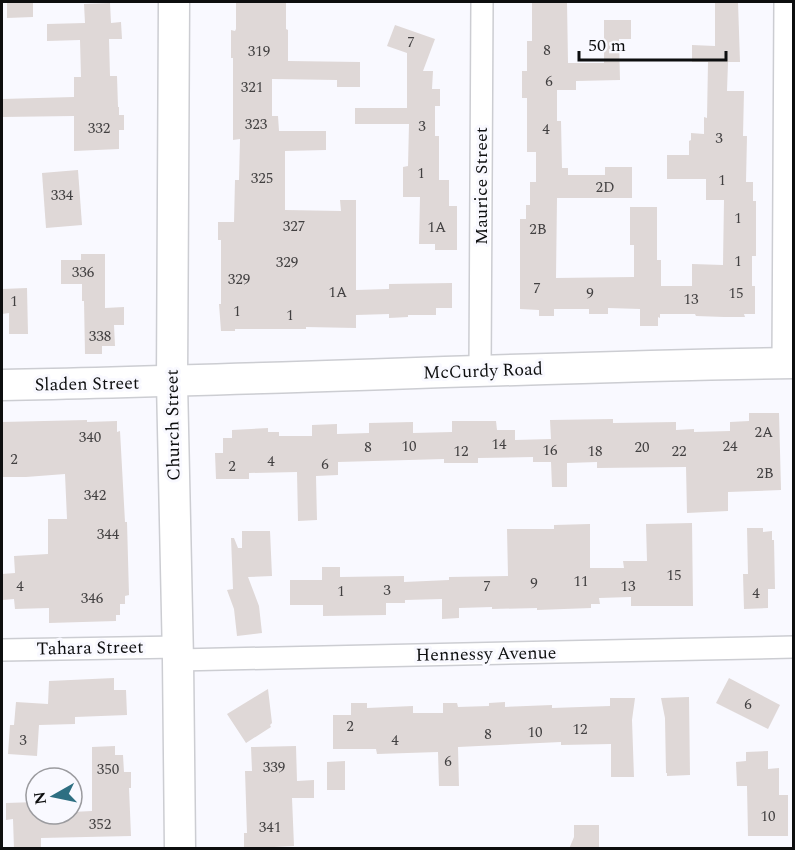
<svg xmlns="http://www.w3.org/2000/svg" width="795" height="850" font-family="Spectral,serif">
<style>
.building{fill:#dfd8d7}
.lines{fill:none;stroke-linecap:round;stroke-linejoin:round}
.street-casing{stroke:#cccdd2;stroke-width:24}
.secondary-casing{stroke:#cccdd2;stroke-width:33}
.street{stroke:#fff;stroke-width:21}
.secondary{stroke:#fff;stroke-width:30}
.labels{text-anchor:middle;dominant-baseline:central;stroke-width:6;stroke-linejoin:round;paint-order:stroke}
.number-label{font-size:15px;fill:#424041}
.street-label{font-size:18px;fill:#0d0e0f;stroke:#f9f9ff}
</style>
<rect width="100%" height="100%" fill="#f9f9ff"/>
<g class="building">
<polygon points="7,2 33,2 33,17 7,18"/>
<polygon points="236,2 286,2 286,29 288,30 288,61 360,62 360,87 337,87 337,80 272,79 272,116 278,116 279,131 326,131 326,150 285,151 285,210 341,211 340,200 356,200 356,290 389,289 389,284 452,283 452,308 436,308 436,315 408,315 408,317 389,318 389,314 356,315 356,328 306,327 306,329 235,329 235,331 221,331 219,304 221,304 221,240 218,240 218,222 234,222 235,180 239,180 240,139 233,140 233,58 231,58 231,30 235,31 236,29"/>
<polygon points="532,2 567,2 568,63 604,63 604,20 631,20 631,39 619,39 620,80 576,81 576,90 557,90 557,121 561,121 562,168 568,168 568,175 605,175 605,167 632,167 632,198 557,198 556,278 634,277 634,245 630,245 630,207 657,207 657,260 661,260 661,286 692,286 692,264 723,265 724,200 706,200 706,179 667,179 667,155 689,155 689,141 691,140 691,133 704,134 704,117 707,118 708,62 692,62 692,45 715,46 715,2 738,2 740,62 728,62 727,91 744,91 743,136 747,136 746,182 753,182 753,201 756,201 756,256 752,256 752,286 755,286 755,314 744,314 745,317 724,317 696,316 695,314 660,314 660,318 658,317 658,326 640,326 640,309 608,308 608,314 589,314 589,309 554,309 554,316 539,316 539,310 520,309 520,219 526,219 526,205 530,205 530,182 536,182 536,152 527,152 527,98 522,98 522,71 527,71 527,41 532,41"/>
<polygon points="110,3 111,23 121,22 122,39 109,39 110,76 117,76 118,107 119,107 119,115 124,115 124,130 119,130 119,149 74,151 74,116 2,117 2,99 74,97 74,77 81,77 80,40 47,41 47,24 85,23 84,4"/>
<polygon points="395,25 435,39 423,71 433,71 432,89 440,89 440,106 435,106 435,136 439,136 439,180 449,180 449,206 457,206 457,250 435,250 435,244 419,244 420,197 403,197 403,167 408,166 409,124 355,124 355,108 407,108 407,53 387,46"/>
<polygon points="78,170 82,225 46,228 42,173"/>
<polygon points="81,254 105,254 105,308 124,307 124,325 114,325 115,346 102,346 102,354 85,354 84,301 82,301 82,284 61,284 61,260 81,260"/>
<polygon points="27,288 28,334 9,334 9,313 2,314 2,289"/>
<polygon points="749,413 779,413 781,490 728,492 728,511 687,513 686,467 597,468 597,462 567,463 567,487 552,487 551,462 533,462 533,457 478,458 478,463 444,463 444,459 338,462 338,475 316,476 317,520 298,521 297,472 249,473 249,479 216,479 215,453 223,453 223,438 232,438 232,430 268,428 268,432 279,432 279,436 312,436 312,425 337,424 337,434 369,433 369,423 413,422 413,433 452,432 452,421 496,421 497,430 515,430 515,440 551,439 550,420 613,419 613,423 676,422 676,430 694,429 694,432 730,431 730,422 749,421"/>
<polygon points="87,420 87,422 117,421 117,432 120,431 125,522 127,522 129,595 125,596 125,604 120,604 120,615 116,615 116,621 49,623 49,608 15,609 14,599 2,600 2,574 15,573 14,556 48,554 48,519 67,519 65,474 26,477 2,477 2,422"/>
<polygon points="692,523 693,606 631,606 631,597 599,598 600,604 591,604 591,608 537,610 537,608 492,609 492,607 459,608 459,618 442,619 442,599 405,600 405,603 386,603 386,615 323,616 323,605 290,605 290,580 322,580 322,567 340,567 340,577 404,576 404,582 449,580 449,577 508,576 507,529 554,529 554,525 590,524 590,568 624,568 623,561 647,561 646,524"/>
<polygon points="747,528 763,528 763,532 772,531 772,540 774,540 775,589 768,589 768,608 744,609 743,574 748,574"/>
<polygon points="242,531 270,531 272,576 248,577 259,606 262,633 237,636 234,609 227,590 233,589 231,538 234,538 238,548 242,548"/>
<polygon points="114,678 114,690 126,690 127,715 75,717 75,724 39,725 37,756 8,754 10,725 14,725 16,702 48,704 49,681"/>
<polygon points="729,678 780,705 768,729 716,703"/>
<polygon points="268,689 272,723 270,725 271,727 246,743 227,714"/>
<polygon points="689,697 690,775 667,776 667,773 666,773 665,718 661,698"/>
<polygon points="610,698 635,698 632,720 634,777 611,777 611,744 561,745 561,742 458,747 459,786 439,786 438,752 377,754 376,749 333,749 333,715 351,715 351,703 367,703 367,708 413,706 413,713 443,713 443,703 457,703 458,707 489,706 489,703 505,702 505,707 552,705 552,708 610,706"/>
<polygon points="115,746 115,755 123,755 124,772 131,772 131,788 129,788 131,836 41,838 41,849 14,849 13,819 6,820 6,803 36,802 36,814 72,814 72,812 92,811 92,747"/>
<polygon points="296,746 297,781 314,780 314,798 292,798 294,846 274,847 274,849 244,849 244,833 247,833 245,771 252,771 251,747"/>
<polygon points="768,751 768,769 779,768 779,795 788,795 788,836 748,836 747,786 737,786 736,762 746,761 746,752"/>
<polygon points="345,761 345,790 327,790 327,762"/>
<polygon points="574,825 599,825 599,849 569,849 574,837"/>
</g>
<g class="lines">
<g class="street-casing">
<g id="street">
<polyline points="783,363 785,2"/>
<polyline points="480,371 482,2"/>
<polyline points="2,650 178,647"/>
<polyline points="178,660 794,647"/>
</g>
</g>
<g class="secondary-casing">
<g id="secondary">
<polyline points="174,2 172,382 178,660 180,848"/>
<path d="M2 385C266 380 529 367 794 363"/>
</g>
</g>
<use href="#street" class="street"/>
<use href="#secondary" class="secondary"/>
</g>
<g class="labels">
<g class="number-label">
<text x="411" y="42">7</text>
<text x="547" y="50">8</text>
<text x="259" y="51">319</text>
<text x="549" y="81">6</text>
<text x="252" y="87">321</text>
<text x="256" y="124">323</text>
<text x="422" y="126">3</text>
<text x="99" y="128">332</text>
<text x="546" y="129">4</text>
<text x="719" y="138">3</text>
<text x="421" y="173">1</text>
<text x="262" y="178">325</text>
<text x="722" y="180">1</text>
<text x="605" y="187">2D</text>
<text x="62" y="195">334</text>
<text x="738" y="218">1</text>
<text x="294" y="226">327</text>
<text x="437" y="227">1A</text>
<text x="538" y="229">2B</text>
<text x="738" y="261">1</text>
<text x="287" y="262">329</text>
<text x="83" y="272">336</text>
<text x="239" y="279">329</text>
<text x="537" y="288">7</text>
<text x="338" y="292">1A</text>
<text x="590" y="293">9</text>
<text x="736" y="293">15</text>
<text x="691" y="299">13</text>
<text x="14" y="301">1</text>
<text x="237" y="311">1</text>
<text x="290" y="315">1</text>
<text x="100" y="336">338</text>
<text x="764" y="432">2A</text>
<text x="90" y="437">340</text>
<text x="499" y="444">14</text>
<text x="409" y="446">10</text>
<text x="730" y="446">24</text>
<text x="368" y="447">8</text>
<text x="642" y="447">20</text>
<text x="550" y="450">16</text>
<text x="461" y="451">12</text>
<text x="595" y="451">18</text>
<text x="679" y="451">22</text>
<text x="14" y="459">2</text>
<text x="271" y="461">4</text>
<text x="325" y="464">6</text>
<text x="232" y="466">2</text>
<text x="765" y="473">2B</text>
<text x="95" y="495">342</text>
<text x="108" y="534">344</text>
<text x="674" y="575">15</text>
<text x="581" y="581">11</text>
<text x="534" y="583">9</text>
<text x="20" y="586">4</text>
<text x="487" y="586">7</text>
<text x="628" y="586">13</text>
<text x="387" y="590">3</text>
<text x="341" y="591">1</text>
<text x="756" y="593">4</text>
<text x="92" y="598">346</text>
<text x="748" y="704">6</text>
<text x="350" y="726">2</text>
<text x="580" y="729">12</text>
<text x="535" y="732">10</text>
<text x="488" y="734">8</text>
<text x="23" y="740">3</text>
<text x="395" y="740">4</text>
<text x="448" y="761">6</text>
<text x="274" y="767">339</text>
<text x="108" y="769">350</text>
<text x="768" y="816">10</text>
<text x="100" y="824">352</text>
<text x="270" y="827">341</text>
</g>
<g class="street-label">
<text transform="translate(481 186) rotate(-90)">Maurice Street</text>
<text transform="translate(483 371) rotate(-2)">McCurdy Road</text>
<text transform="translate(87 384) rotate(-1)">Sladen Street</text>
<text transform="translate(173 425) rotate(-91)">Church Street</text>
<text transform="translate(90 648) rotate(-1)">Tahara Street</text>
<text transform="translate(486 654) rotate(-1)">Hennessy Avenue</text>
</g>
</g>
<rect width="795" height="850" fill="none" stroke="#0d0e0f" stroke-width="6"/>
<g transform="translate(54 796) rotate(261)"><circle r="28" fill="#f9f9ff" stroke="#9b9b9f" stroke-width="1.5"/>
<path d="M0-4.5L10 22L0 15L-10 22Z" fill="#2e6f82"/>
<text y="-9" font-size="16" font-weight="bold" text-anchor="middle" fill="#0d0e0f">N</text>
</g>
<path d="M579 51v9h147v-9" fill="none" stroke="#0d0e0f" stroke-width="3"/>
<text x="588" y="51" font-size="18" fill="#0d0e0f" stroke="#f9f9ff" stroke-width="4.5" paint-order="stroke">50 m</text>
</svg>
